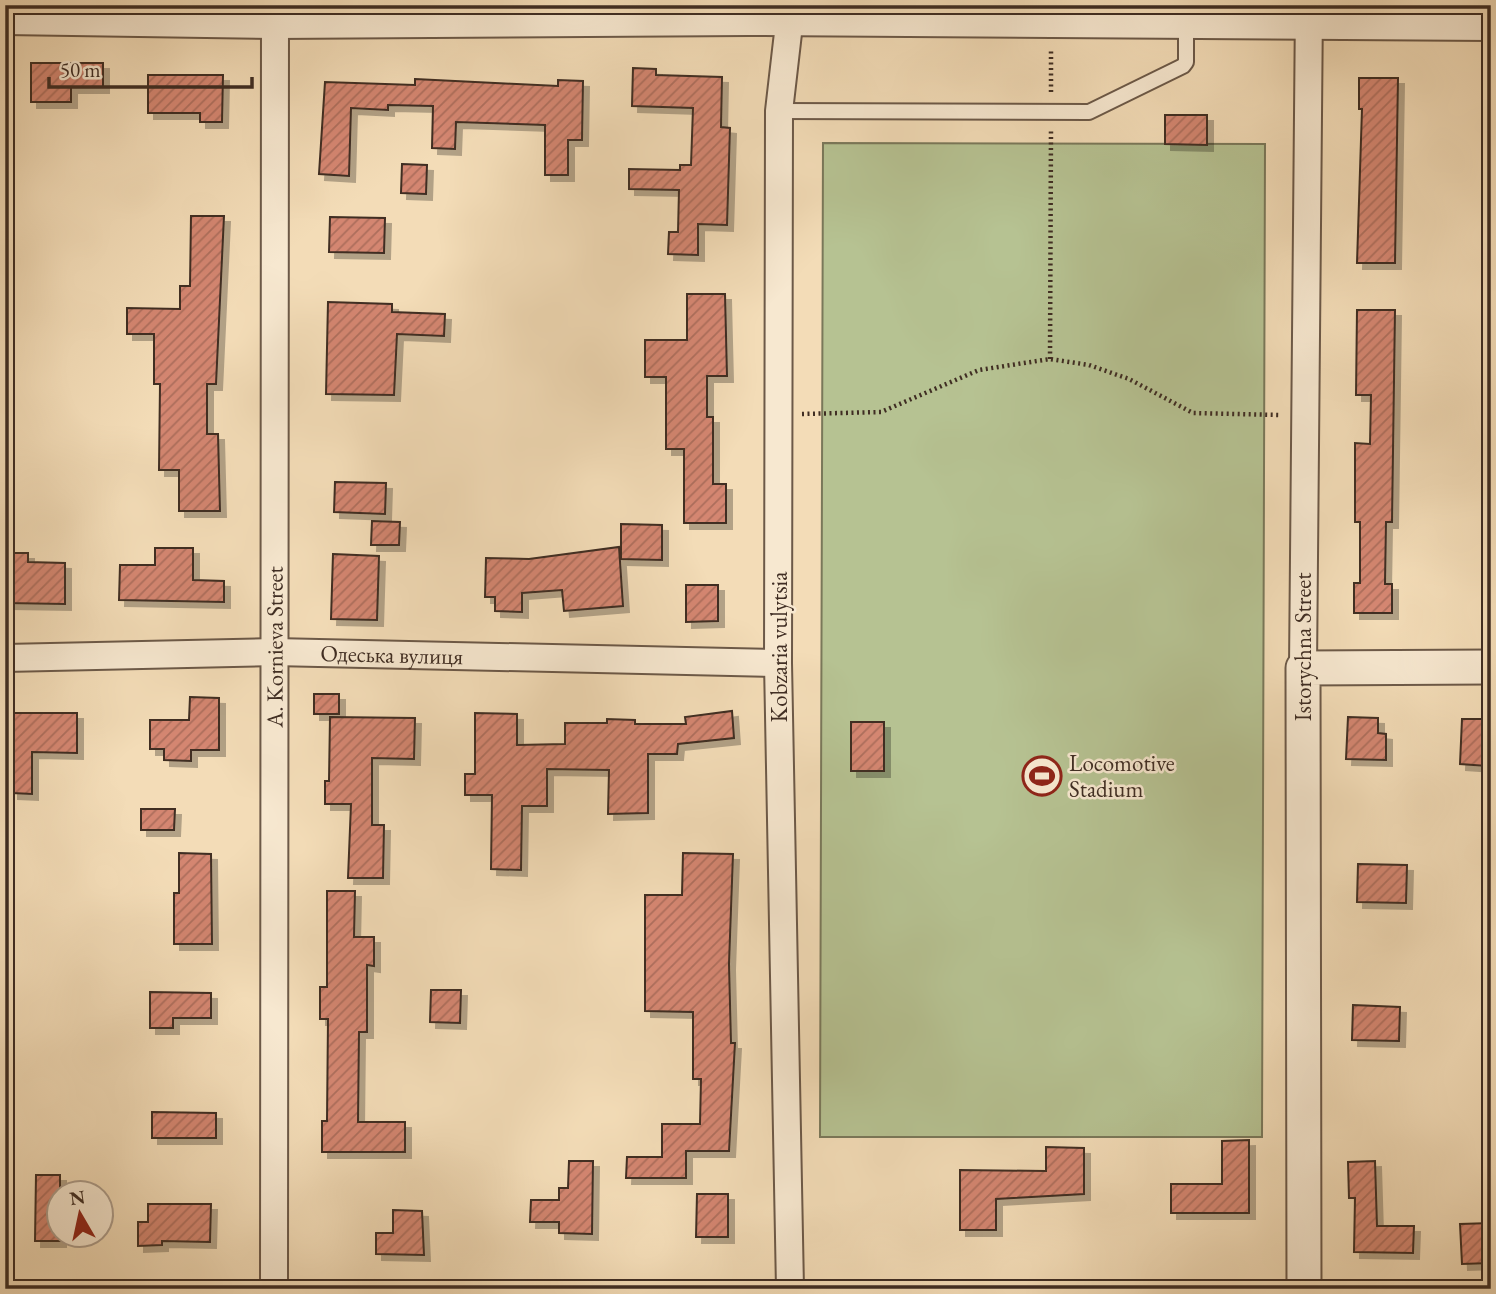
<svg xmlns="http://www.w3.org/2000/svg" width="1496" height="1294" font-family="'EB Garamond',serif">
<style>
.garden{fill:#b6c292;stroke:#7a785a;stroke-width:2}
.building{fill:url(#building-hatch);stroke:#3f2d23;stroke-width:2;filter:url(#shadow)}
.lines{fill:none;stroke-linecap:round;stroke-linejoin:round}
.service-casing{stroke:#6c5948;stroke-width:18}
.minor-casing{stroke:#6c5948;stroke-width:30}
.tertiary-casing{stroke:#6c5948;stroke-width:37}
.path{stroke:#3f2d23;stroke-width:4.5;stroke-dasharray:2 3.5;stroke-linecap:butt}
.service{stroke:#f7e8d0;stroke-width:14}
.minor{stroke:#f7e8d0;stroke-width:26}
.tertiary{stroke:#f7e8d0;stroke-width:33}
.labels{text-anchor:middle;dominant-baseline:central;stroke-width:5;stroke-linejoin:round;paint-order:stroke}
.street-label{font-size:23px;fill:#3f2d23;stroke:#f7e8d0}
.poi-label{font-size:23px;fill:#3f2d23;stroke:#f7e8d0;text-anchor:start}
</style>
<defs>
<pattern id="building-hatch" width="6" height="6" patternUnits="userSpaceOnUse" patternTransform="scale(1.75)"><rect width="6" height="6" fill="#d48671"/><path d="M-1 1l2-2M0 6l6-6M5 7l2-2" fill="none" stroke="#ad6e5c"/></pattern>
<filter id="shadow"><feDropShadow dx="6" dy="6" stdDeviation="0" flood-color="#0004"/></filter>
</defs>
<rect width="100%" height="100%" fill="#f3dcb7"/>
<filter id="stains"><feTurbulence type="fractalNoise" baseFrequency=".00286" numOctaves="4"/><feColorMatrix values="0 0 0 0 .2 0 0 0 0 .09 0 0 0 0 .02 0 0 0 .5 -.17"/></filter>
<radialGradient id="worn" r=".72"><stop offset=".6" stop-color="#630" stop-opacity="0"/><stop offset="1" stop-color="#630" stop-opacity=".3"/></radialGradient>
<polygon class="garden" points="823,143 1265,144 1262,1137 820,1137"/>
<g class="building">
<polygon points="31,63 103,63 103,87 71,87 71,102 31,102"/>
<polygon points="633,68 656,69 656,75 722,77 721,127 730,128 727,225 698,224 698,255 668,254 669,232 678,232 679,190 629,189 629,169 680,170 680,165 691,165 693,108 632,106"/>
<polygon points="148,75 223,75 222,122 200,122 200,113 148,113"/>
<polygon points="1359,78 1398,78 1395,263 1357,263 1362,109 1359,109"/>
<polygon points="415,79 558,86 558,80 583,81 582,140 568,140 568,175 545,175 545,125 456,122 455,149 432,148 433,106 388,105 388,110 351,108 349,176 319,174 325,82 415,85"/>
<polygon points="1165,115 1207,115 1207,145 1165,144"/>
<polygon points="402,164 427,165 426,194 401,193"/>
<polygon points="191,216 224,216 216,384 207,384 207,434 218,434 220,511 179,511 179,470 159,470 160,384 154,384 154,334 127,334 127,308 180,309 180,286 190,286"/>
<polygon points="330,217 385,218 384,253 329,252"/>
<polygon points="687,294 725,294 727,376 707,376 707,417 713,417 713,484 726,484 726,523 684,523 684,449 666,449 666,377 645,377 645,340 687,340"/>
<polygon points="328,302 392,304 392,312 445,314 444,336 397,334 394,395 326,394"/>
<polygon points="1357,310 1395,310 1392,522 1386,522 1385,584 1392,584 1392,613 1354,613 1354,583 1360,583 1360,522 1355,522 1355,443 1370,444 1371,395 1356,395"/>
<polygon points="335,482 386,483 385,514 334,512"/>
<polygon points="372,521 400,522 399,545 371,545"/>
<polygon points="621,524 662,525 662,560 621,559"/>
<polygon points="619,547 623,606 564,611 562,590 522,593 522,612 495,611 495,597 485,597 486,558 529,559"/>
<polygon points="155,548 193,548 193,580 224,581 224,602 119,600 120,565 155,565"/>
<polygon points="5,553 28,553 28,562 65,563 65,604 5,603"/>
<polygon points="333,554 379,556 377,620 331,619"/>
<polygon points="686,585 718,585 718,621 686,622"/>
<rect x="314" y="694" width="25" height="20"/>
<polygon points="190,697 219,698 219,750 191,750 191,761 164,760 164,749 150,749 150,720 189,720"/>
<polygon points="732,711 734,738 678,744 677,754 648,754 648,813 608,814 609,770 547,769 547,806 522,806 521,870 491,869 492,795 465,795 465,774 475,774 475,713 517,714 517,745 565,744 565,723 607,723 607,719 635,720 635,724 686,724 685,717"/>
<polygon points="5,713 77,713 77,753 32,752 32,794 12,793 12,747 5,747"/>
<polygon points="330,717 415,718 414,759 372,758 372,825 384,825 383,878 348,878 351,804 325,804 325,781 329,781"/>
<polygon points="1348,717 1378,718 1378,733 1386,734 1386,760 1346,759"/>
<polygon points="1462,719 1489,719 1487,766 1460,764"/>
<rect x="851" y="722" width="33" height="49"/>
<polygon points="141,809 175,809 174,830 141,830"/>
<polygon points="179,853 211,854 212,944 174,944 174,893 179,893"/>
<polygon points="683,853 733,854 729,964 731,1043 735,1043 729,1151 686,1151 686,1178 626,1178 627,1157 662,1157 662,1124 700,1124 701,1079 693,1079 693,1012 645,1011 645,895 682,895"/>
<polygon points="1358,864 1407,865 1406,903 1357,902"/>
<polygon points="327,891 355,891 354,937 374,937 374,966 367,965 367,1032 359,1032 358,1122 405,1122 405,1152 322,1152 322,1121 327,1121 328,1019 320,1019 320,987 327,987"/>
<polygon points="431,990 461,990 460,1023 430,1022"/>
<polygon points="150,992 211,993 211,1018 173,1018 173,1028 150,1028"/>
<polygon points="1353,1005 1400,1007 1399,1041 1352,1040"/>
<polygon points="152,1112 216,1113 216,1138 152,1138"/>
<polygon points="1249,1140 1249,1213 1171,1213 1171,1184 1222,1184 1222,1141"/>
<polygon points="1046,1147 1084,1148 1084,1194 996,1199 996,1230 960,1230 960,1170 1046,1171"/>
<polygon points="569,1161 593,1161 592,1234 559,1233 559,1222 530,1222 531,1200 559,1200 559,1188 568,1188"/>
<polygon points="1375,1161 1377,1226 1414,1226 1413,1253 1354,1252 1355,1198 1349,1198 1348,1162"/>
<polygon points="36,1175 60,1175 60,1241 35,1241"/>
<polygon points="697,1194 728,1194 728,1237 696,1237"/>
<polygon points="148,1204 211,1204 210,1242 162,1241 162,1245 138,1246 138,1222 148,1222"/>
<polygon points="393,1210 422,1211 424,1255 376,1254 376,1233 393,1233"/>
<polygon points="1491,1223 1491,1263 1462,1264 1460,1224"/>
</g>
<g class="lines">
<g class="service-casing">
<polyline id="service" points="779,111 1089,112 1183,66 1186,62 1186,26"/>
</g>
<g class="minor-casing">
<g id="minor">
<polyline points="5,21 275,25 748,22 1491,27"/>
<path id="s1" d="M5 658 274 652 778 663"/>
<polyline points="1303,668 1309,5"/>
<path id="s2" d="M274 1289 275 5"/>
<polyline points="790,1289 778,663 779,111 791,7"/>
</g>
</g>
<g class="tertiary-casing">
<polyline id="tertiary" points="1304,1289 1303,668 1491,667"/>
</g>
<g class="path">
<polyline points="1051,92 1051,48"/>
<polyline points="1050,359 1051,129"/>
<polyline points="802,414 881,412 979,370 1050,359 1089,365 1129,379 1193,413 1280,415"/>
</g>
<use href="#service" class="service"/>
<use href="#minor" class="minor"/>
<use href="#tertiary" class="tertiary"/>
</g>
<defs>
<g id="stadium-ring" transform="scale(2.0125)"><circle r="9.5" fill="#f7e8d0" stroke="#8f2418" stroke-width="1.5"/><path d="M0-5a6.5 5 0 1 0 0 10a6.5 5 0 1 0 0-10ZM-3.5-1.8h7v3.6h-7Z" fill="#8f2418"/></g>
</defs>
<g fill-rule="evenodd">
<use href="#stadium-ring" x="1042" y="776"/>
</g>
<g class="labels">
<g class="street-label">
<text stroke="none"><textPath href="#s2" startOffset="642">A. Kornieva Street</textPath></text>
<text transform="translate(779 647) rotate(-90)">Kobzaria vulytsia</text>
<text transform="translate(1303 647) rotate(-90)">Istorychna Street</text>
<text stroke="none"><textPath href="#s1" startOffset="387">Одеська вулиця</textPath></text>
</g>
<g class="poi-label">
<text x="1069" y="763">Locomotive<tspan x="1069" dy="26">Stadium</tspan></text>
</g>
</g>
<rect width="1496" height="1294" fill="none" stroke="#f3dcb7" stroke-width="28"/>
<rect x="7" y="7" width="1482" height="1280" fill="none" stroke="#3f2d23" stroke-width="3.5"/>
<rect x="14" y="14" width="1468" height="1266" fill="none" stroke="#3f2d23" stroke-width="2"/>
<g transform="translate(80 1214) rotate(351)"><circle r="33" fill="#f7e8d0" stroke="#ad9d8b" stroke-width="2"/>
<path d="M0-5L12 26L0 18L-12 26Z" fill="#8f2418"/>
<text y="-10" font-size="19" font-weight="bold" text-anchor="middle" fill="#3f2d23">N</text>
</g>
<path d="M49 77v10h203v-10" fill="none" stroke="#3f2d23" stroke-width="3.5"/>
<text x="60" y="77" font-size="21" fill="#3f2d23" stroke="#f7e8d0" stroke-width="5" paint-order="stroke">50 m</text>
<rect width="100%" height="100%" filter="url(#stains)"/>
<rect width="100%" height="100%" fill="url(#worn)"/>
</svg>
